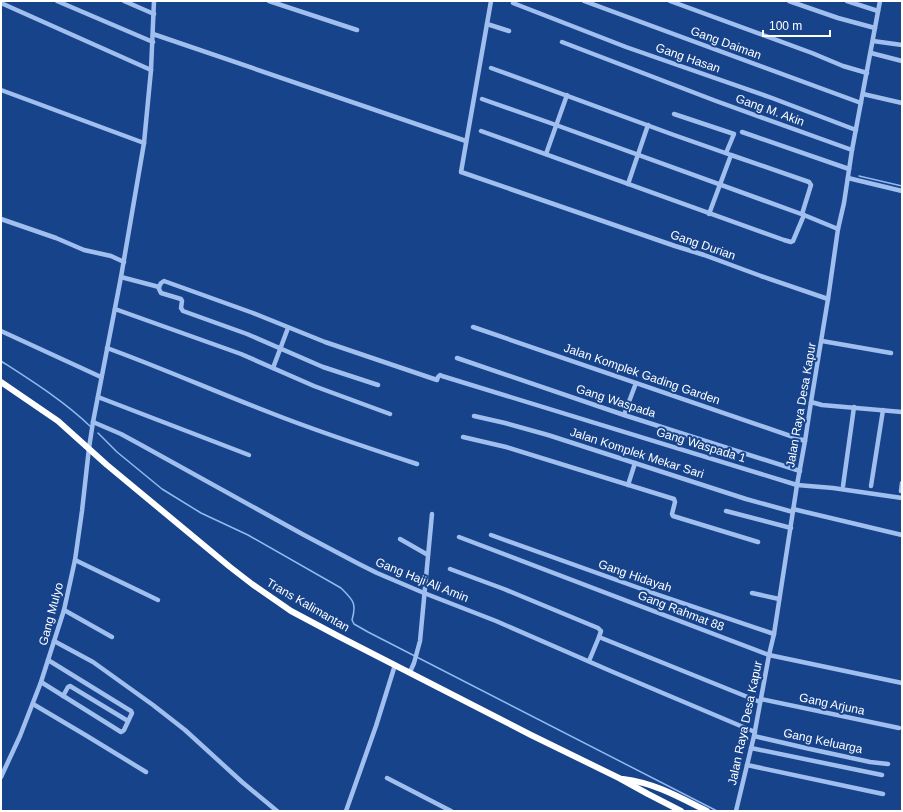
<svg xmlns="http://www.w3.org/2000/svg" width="903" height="812" font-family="Arial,sans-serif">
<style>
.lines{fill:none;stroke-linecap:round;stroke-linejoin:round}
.stream{stroke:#92b9f1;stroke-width:1.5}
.minor{stroke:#a0bfef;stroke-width:4.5}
.highway{stroke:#fff;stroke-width:6}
.labels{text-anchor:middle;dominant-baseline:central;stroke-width:4;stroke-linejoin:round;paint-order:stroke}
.street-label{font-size:12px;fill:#fff;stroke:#17438b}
</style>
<rect width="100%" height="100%" fill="#17438b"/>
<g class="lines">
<g class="stream">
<polyline points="859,176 902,186"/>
<path d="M1 361C32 381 64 401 91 427"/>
<path d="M98 433 117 452 162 489 201 513 248 535 341 588C353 600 357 603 352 620L354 624 368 632 717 811"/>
</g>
<g class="minor">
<polyline points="57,1 153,42"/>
<polyline points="124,1 154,14"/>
<polyline points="269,1 357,30"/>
<polyline points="491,1 461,172 675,246 704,255 761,276 828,299"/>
<polyline points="584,1 861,103"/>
<polyline points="670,1 812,53 843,66 867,73"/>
<polyline points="789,1 838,18 875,28"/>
<polyline points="847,1 878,11"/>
<polyline points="1,3 151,70"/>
<polyline points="513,3 626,47 772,98 856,130"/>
<polyline points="487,24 509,31"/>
<polyline points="153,34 466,141"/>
<polyline points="873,41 902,45"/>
<polyline points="562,42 716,101 852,150"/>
<polyline points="871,53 902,61"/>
<polyline points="491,68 674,135 731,155 709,214"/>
<polyline points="1,90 144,143"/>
<polyline points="863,94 902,103"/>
<polyline points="482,99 556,125 804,215 838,229"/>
<polyline points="674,114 734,134 726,153"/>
<polyline points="481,131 784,240 791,242 793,241 804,215"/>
<polyline points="742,132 849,169"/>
<polyline points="546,154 567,95"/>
<polyline points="731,155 809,182 811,185 802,214"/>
<polyline points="848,178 902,191"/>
<polyline points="628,184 648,125"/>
<polyline points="1,219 56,238 84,250 111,256 124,262"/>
<polyline points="121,277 159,287"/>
<polyline points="159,287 161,283 164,281 253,313 325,342 437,380 438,377 440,375 442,376 797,485 833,488 902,498"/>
<polyline points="159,287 159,289 161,293 181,299 182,301 181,308 183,311 247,334 323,367 378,385"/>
<polyline points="115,309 241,354 314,386 390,414"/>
<polyline points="473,327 805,441"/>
<polyline points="1,331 101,377"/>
<polyline points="822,341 891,353"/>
<path d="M107 348C162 368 216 392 271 413 319 432 368 448 417 464"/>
<polyline points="457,358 624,415 800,471"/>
<polyline points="273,368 288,328"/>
<polyline points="98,397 249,455"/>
<polyline points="811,402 822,405 902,412"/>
<polyline points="624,415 636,383"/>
<polyline points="474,416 505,423 548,435 746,499 793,512"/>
<polyline points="93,422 121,434 143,446 304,535 359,564 377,573 424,593 496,621 613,672 755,732"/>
<polyline points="463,437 506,447 674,499 675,502 672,514 673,516 758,542"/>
<polyline points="628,485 635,463"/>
<polyline points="843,486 854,407"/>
<polyline points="871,486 883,410"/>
<polyline points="901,491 902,483"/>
<polyline points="793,509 902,535"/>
<polyline points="726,511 791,528"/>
<polyline points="491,535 653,593 774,634"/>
<polyline points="459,537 769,655 902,683"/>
<polyline points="400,539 428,555"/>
<polyline points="75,560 158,600"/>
<polyline points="450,569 504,589 598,628 601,631 599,637 760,702"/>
<polyline points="752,593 779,599"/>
<polyline points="64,610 112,637"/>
<polyline points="54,641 93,662 153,705 185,730 242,782 277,811"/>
<polyline points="589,661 599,637"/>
<polyline points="410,672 414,663 420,641 432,514"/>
<polyline points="41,682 121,732 123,731 124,730 132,713 131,711 126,708 48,660"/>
<polyline points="63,696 68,687 70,686 128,721"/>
<polyline points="761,699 899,728"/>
<polyline points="33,704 87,736 146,772"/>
<polyline points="754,736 810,749 870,762 888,764"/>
<polyline points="751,748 882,775"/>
<polyline points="747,765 883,794"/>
<polyline points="1,777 20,736 41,682 64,610 75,560 82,511 89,448 93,422 121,277 144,143 151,70 154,1"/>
<polyline points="387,778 451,811"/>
<polyline points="346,811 376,726 395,665"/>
<polyline points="736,811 754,736 769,655 774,634 797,485 805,441 811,402 828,299 838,229 844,203 852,150 880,1"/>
</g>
<g class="highway">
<polyline points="1,382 58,421 107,465 230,567 252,584 291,611 338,636 531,735 619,778 648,794 681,811"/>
<path d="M623 779C655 783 679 797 707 811"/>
</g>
</g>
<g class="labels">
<g class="street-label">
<text transform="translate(726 43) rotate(20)">Gang Daiman</text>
<text transform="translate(688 58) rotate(19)">Gang Hasan</text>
<text transform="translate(770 110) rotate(20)">Gang M. Akin</text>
<text transform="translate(703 245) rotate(19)">Gang Durian</text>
<text transform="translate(642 374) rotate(19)">Jalan Komplek Gading Garden</text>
<text transform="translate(616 401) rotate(18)">Gang Waspada</text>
<text transform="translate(801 405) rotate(-80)">Jalan Raya Desa Kapur</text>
<text transform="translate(701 445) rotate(17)">Gang Waspada 1</text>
<text transform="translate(637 453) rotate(18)">Jalan Komplek Mekar Sari</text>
<text transform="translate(635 576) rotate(19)">Gang Hidayah</text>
<text transform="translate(422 580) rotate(22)">Gang Haji Ali Amin</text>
<text transform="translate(308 605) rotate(30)">Trans Kalimantan</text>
<text transform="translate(681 611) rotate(21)">Gang Rahmat 88</text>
<text transform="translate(51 614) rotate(-75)">Gang Mulyo</text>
<text transform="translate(832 704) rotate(12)">Gang Arjuna</text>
<text transform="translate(745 723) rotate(-78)">Jalan Raya Desa Kapur</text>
<text transform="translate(823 741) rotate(12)">Gang Keluarga</text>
</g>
</g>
<rect width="903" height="812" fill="none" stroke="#ffffff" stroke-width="4"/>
<path d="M763 30v6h67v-6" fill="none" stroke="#ffffff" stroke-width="2"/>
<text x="769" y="30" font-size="12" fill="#ffffff" stroke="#17438b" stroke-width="3" paint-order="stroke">100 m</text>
</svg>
